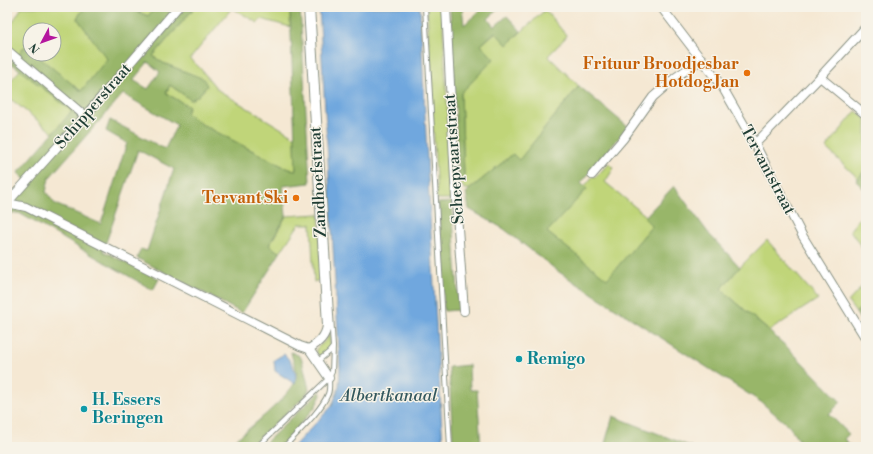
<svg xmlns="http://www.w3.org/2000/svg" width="873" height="454" font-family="'Libre Bodoni',serif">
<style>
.green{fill:#c0d579;stroke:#708956}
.forest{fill:#98b669;stroke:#5c7a4e;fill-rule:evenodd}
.water{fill:#70a7de;stroke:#487289}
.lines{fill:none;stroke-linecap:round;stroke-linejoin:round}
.service-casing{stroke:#8a9284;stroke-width:6}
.minor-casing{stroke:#8a9284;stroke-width:10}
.service{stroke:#fff;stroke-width:4}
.minor{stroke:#fff;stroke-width:8}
.food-dot{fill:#e8710a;stroke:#f7f3e8;stroke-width:1.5}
.culture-dot{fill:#0f9aa8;stroke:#f7f3e8;stroke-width:1.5}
.labels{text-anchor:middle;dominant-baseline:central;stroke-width:3;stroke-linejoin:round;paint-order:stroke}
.food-label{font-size:16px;font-weight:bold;fill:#c56008;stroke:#f7f3e8;text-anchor:end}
.street-label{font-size:16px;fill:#1f3d34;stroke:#f7f3e8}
.culture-label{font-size:16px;font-weight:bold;fill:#0d838f;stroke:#f7f3e8;text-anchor:start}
.water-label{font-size:17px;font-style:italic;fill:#33585e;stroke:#f7f3e8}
</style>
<rect width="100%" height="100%" fill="#f7f3e8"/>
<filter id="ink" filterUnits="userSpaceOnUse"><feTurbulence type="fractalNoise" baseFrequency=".025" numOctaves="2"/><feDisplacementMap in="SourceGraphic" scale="8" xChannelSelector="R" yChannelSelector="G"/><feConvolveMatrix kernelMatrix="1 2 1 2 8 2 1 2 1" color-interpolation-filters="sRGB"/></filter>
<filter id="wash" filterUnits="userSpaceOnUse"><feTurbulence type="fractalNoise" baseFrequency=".012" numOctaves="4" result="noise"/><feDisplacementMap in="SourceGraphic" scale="16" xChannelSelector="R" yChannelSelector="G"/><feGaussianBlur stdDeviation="0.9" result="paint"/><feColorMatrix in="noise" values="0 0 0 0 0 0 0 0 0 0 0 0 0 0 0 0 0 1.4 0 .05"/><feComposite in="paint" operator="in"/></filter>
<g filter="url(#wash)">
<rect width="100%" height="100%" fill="#f5e8d3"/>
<g class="green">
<polygon points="22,7 85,7 77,18 108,59 81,92 35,54 54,54 54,30 30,30 30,50 25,46 18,55 7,46 7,31"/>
<polygon points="126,7 156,7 148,16"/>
<polygon points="195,7 290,7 290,27 261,19 258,23 232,8 190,59 199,67 218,90 295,137 296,170 288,169 203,125 185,113 189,107 166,93 170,85 191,100 198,96 207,86 191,74 163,63 153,56"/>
<polygon points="427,7 442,7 452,199 437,199"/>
<polygon points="545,10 567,36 548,56 579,86 519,161 513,154 470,189 464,189 459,179 464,175 461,93 493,59 481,45 496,32 507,45"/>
<polygon points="20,70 72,111 53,133 7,96 7,85"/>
<polygon points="856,111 866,119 866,175 863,173 858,178 826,148"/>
<polygon points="609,163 614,168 605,182 646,216 645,218 652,226 607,280 546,232 587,189 584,187 593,176 596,177"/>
<polygon points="866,210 866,254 850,230"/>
<polygon points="319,214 322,279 314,282 311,224 299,224 280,253 269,246 286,216"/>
<polygon points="767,240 818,299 769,331 721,289 740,267"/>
<polygon points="866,282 866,301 856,313 848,302"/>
<polygon points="330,333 330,349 320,357 316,352 316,349 325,341"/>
</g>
<g class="forest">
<path d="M85 7H126L148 16 156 7H195L153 56 163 63 204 79 207 86 198 96 191 100 170 85 166 93 189 107 186 113 203 125 288 169 296 170 290 7H300L310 183 283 186 286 216 269 245 280 253 242 313 137 258 141 249 147 251 174 169 138 150 103 251 159 279 153 290 19 213H7V206L28 182 18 173 72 111 11 63 25 46 30 50V54H35L81 91 107 59 77 18ZM148 62 160 72 148 89 133 80ZM123 94 177 125 165 149 110 120 106 131 127 143 101 224 55 204 46 192 49 178Z"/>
<polygon points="450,7 462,7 464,25 484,7 500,7 488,19 494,27 507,16 521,31 507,45 495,32 481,45 494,59 461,93 464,175 461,180 459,179"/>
<polygon points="579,86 628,127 581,183 587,189 547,232 607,279 652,226 644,218 674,186 709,234 740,267 721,289 787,347 841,402 829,414 849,434 844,439 852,447 804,447 789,426 761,402 559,272 504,229 469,209 466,193 470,189 513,154 519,160"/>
<polygon points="863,172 866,175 866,191 856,181"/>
<polygon points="452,202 459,310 444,311 438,203"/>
<polygon points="866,301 866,329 856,313"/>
<path d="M291 352 300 356 302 360 309 389 307 393 302 399 249 447H226C241 435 296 393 297 376 297 368 292 360 291 352Z"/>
<polygon points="469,365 470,390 477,390 481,447 453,447 449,367"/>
<polygon points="320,391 321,395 315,407 281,447 261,447"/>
<polygon points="613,416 692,447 604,447"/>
</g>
<g class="water">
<polygon points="319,7 420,7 428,179 443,447 293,447 332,406 339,387 340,367"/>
<path d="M284 354C292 362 298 372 295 384L275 371 274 360Z"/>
</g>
</g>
<g filter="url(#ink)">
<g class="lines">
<g class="service-casing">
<g id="service">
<polyline points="312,7 333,347 329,352 318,361"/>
<polyline points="425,7 450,447"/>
<polyline points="257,447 329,378 332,372 333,347"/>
<path d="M284 447C297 433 321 411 328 394 330 389 329 383 329 378"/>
</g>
</g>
<g class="minor-casing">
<g id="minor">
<path d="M308 7 327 325C326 337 318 343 309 349"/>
<polyline points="446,7 456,200 464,311"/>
<polyline points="661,7 723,88 755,144 802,235 866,339"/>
<polyline points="7,50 85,116"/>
<polyline points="820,77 866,115"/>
<polyline points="755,144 820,77 866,27"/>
<polyline points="592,175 623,139 653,97 676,77 702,59"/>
<polyline points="7,203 26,207 300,346 309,349 329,378"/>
<polyline points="7,203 85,116 178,7"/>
</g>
</g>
<use href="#service" class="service"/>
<use href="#minor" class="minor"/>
</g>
</g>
<g class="food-dot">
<circle cx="747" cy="73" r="4"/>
<circle cx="296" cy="198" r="4"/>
</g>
<g class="culture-dot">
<circle cx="519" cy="359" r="4"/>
<circle cx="84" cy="409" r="4"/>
</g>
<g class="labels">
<g class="food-label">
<text x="739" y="64">Frituur Broodjesbar<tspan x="739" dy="18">Hotdog Jan</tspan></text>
<text x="288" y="198">Tervant Ski</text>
</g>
<g class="street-label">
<text transform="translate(93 106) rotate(-49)">Schipperstraat</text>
<text transform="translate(454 159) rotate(-94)">Scheepvaartstraat</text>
<text transform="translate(768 170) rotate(62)">Tervantstraat</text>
<text transform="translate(318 182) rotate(-93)">Zandhoefstraat</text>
</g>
<g class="culture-label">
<text x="527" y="359">Remigo</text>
<text x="92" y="400">H. Essers<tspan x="92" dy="18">Beringen</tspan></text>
</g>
<g class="water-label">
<text x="389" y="396">Albertkanaal</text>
</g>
</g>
<rect width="873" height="454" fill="none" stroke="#f7f3e8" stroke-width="24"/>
<g transform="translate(42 42) rotate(229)"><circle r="19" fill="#f7f3e8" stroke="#a1aaa0"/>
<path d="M0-3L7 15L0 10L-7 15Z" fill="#b5179e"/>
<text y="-6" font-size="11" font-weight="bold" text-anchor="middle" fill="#1f3d34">N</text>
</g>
</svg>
